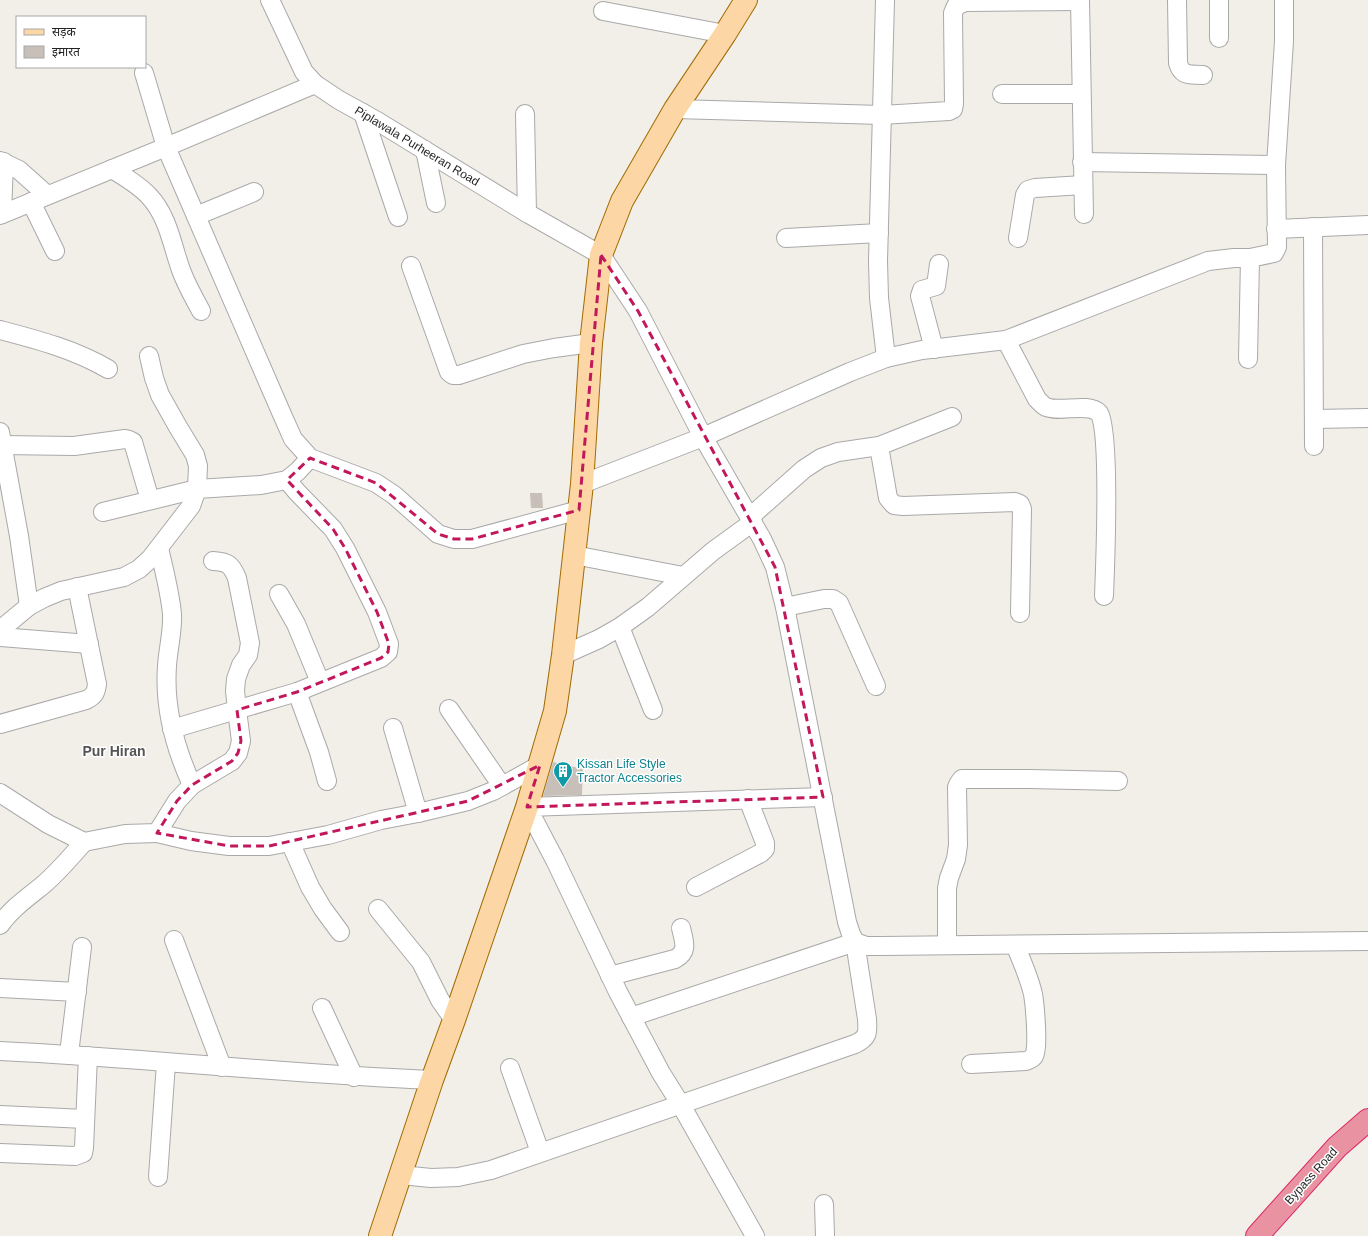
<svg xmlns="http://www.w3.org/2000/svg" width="1368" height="1236" font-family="Arial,'Noto Sans Devanagari',sans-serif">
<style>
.building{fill:#c7bfb8}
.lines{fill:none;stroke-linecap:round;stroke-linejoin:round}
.minor-casing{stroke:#a9a9a9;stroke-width:20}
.major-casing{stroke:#a06b00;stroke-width:24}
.highway-casing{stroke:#dc2a67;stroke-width:24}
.minor{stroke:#fff;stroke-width:18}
.major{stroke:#fcd6a4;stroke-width:22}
.highway{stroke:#e892a2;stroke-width:22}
.marked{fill:none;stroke:#c2185b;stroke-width:3;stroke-dasharray:8 5;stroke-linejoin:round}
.labels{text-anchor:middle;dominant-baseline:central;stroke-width:3;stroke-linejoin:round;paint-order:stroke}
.street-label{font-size:12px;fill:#222;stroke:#fff}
.culture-label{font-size:12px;fill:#0d838f;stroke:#fff;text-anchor:start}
.quarter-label{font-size:14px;font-weight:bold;fill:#555;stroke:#fff}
</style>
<rect width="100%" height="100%" fill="#f2efe9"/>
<g class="building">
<polygon points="530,493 542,493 543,508 531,508"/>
<polygon points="553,762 583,769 582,795 543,796"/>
</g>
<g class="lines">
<g class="minor-casing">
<g id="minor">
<path d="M270 0 304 72 315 84 339 100 377 121 527 213 601 255 638 311 703 437 762 539 775 567 785 607 847 922 851 934 855 942 867 1019C868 1033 868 1038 855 1044L491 1170 458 1177 431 1178 401 1175"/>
<polyline points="885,0 878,261 879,298 886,358"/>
<polyline points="1080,0 1084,214"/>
<path d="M1177 0 1178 63C1182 77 1190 74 1203 75"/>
<polyline points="603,11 725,34"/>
<polyline points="1219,38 1219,0"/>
<polyline points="144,73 166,147 281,412 293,439 310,458 376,483 394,495 438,534 454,539 472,539 579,510"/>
<polyline points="1002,94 1081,94"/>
<polyline points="675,109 881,115 949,111 953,109 954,104 953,13 956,6 965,2 1080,1"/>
<polyline points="363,113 398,217"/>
<polyline points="525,114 527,213"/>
<polyline points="425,150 436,203"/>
<polyline points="0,161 19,170 47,195"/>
<polyline points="1082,162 1276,165"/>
<path d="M112 169C125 177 139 185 149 196 168 216 172 245 181 270 186 284 194 298 201 311"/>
<polyline points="31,202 55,251"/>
<polyline points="2,214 4,162"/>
<polyline points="0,215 166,147 315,84"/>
<polyline points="196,216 254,192"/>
<polyline points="1313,227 1314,446"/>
<polyline points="1276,229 1368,225"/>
<polyline points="786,238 879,233"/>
<polyline points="1018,238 1025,195 1028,190 1035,188 1083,185"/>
<polyline points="411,266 449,372 453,375 459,375 523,354 554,348 591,343"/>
<path d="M0 330C38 340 73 349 108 369"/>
<path d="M1006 340 1037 399C1040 402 1042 405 1046 407 1061 413 1088 402 1099 413 1111 425 1105 571 1104 596"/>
<polyline points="934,349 920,296 922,290 936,286 939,264"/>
<polyline points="1248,359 1250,258"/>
<polyline points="1314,419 1368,418"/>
<polyline points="0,432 19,536 29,606"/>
<polyline points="2,445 74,446 125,439 129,440 133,442 150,500"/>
<polyline points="879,446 888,498 894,505 903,506 1015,502 1020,504 1022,509 1020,613"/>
<polyline points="582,484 703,437 850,372 886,358 922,350 1006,340 1208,261 1234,258 1250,258 1274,253 1277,247 1276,165 1284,41 1284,0"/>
<polyline points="103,512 197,489 261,485 287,480 298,471 310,458"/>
<polyline points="750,517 804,469 821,458 838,452 879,446 952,417"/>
<path d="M159 548C164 570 170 592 172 614 173 631 168 649 167 666 164 707 175 748 192 785"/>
<polyline points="574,555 683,576"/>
<polyline points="279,594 296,624 320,682"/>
<polyline points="785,607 824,599 833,599 839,603 876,686"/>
<polyline points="620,627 653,710"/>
<polyline points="0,630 29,606 44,598 61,591 124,577 139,569 150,559 191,506 197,489 198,466 195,455 178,427 160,395 154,378 149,356"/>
<polyline points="0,637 89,644"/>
<polyline points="563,655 599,639 620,627 648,607 713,551 753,522"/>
<polyline points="297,692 319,752 327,781"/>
<polyline points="449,709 502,786"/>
<path d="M0 724 86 700C94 696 96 693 97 684L77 587"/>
<polyline points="393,728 418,813"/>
<polyline points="172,729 297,692 381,658 388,652 389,644 377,612 345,548 333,529 297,492 287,480"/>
<path d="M0 793 48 824 84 842 125 834 157 833 177 801 192 785 232 761 238 753 241 741 237 710 235 691 236 679 241 665 248 655 250 643 237 578C231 564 228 562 213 561"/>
<polyline points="157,833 191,841 229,846 269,846 328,835 381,820 418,813 468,801 493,791 540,765"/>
<polyline points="290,842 310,887 323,909 340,932"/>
<polyline points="696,887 761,853 765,849 765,843 748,799"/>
<polyline points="378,909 421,962 440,1000 454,1020"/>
<path d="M0 925C11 909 28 897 43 885 58 872 71 857 84 842"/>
<polyline points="174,940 222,1067"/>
<polyline points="947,945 947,888 949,878 956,859 958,845 957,787 959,783 962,779 1030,779 1118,781"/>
<path d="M610 976 675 959C689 952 684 941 681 928"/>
<polyline points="0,988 77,992"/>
<polyline points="322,1008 354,1077"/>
<polyline points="631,1017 855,942 866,946 881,946 1368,941"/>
<path d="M0 1051C144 1058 288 1074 432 1080"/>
<polyline points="69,1054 82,947"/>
<path d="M971 1064 1026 1061C1031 1059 1034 1058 1035 1053 1038 1042 1035 1006 1033 994 1029 977 1022 961 1015 945"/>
<polyline points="510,1068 540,1152"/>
<polyline points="0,1115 85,1119"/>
<polyline points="0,1153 75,1156 83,1153 84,1148 88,1056"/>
<polyline points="158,1177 166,1063"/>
<polyline points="824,1204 825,1236"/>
<polyline points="755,1236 681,1105 661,1073 618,992 555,860 527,807 823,797"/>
</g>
</g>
<g class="major-casing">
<polyline id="major" points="380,1236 432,1080 454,1020 527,807 555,711 563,655 582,484 591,343 601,255 622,201 675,109 725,34 746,0"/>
</g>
<g class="highway-casing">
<polyline id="highway" points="1257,1236 1337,1147 1368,1120"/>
</g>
<use href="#minor" class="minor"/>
<use href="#major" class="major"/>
<use href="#highway" class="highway"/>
</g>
<path class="marked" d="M601 255 638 311 775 567 823 797 527 807 540 765 468 801 269 846H229L157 833 177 801 192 785 232 761 238 753 241 741 237 710 297 692 381 658 388 652 389 644 377 612 345 548 333 529 287 480 310 458 376 483 438 534 454 539H472L579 510Z"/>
<defs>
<g id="building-pin" transform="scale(1)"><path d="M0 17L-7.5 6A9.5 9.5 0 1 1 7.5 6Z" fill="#0f9aa8" stroke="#fff"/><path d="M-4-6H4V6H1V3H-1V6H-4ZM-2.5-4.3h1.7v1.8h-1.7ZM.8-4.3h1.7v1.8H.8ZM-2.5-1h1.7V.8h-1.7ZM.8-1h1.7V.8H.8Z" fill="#fff"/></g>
</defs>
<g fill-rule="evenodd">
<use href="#building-pin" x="563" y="771"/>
</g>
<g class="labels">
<g class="street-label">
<text transform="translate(417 146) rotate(31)">Piplawala Purheeran Road</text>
<text transform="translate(1311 1176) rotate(-48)">Bypass Road</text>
</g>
<g class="culture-label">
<text x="577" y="764">Kissan Life Style<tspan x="577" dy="14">Tractor Accessories</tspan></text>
</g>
<g class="quarter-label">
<text x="114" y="751">Pur Hiran</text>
</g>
</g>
<rect x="16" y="16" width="130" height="52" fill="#ffffff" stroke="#a7a7a7"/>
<rect x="24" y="29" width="20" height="6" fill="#fcd6a4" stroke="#a7a7a7"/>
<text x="52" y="36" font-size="12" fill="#222222">सड़क</text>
<rect x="24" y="46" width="20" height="12" fill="#c7bfb8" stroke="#a7a7a7"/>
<text x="52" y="56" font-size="12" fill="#222222">इमारत</text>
</svg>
